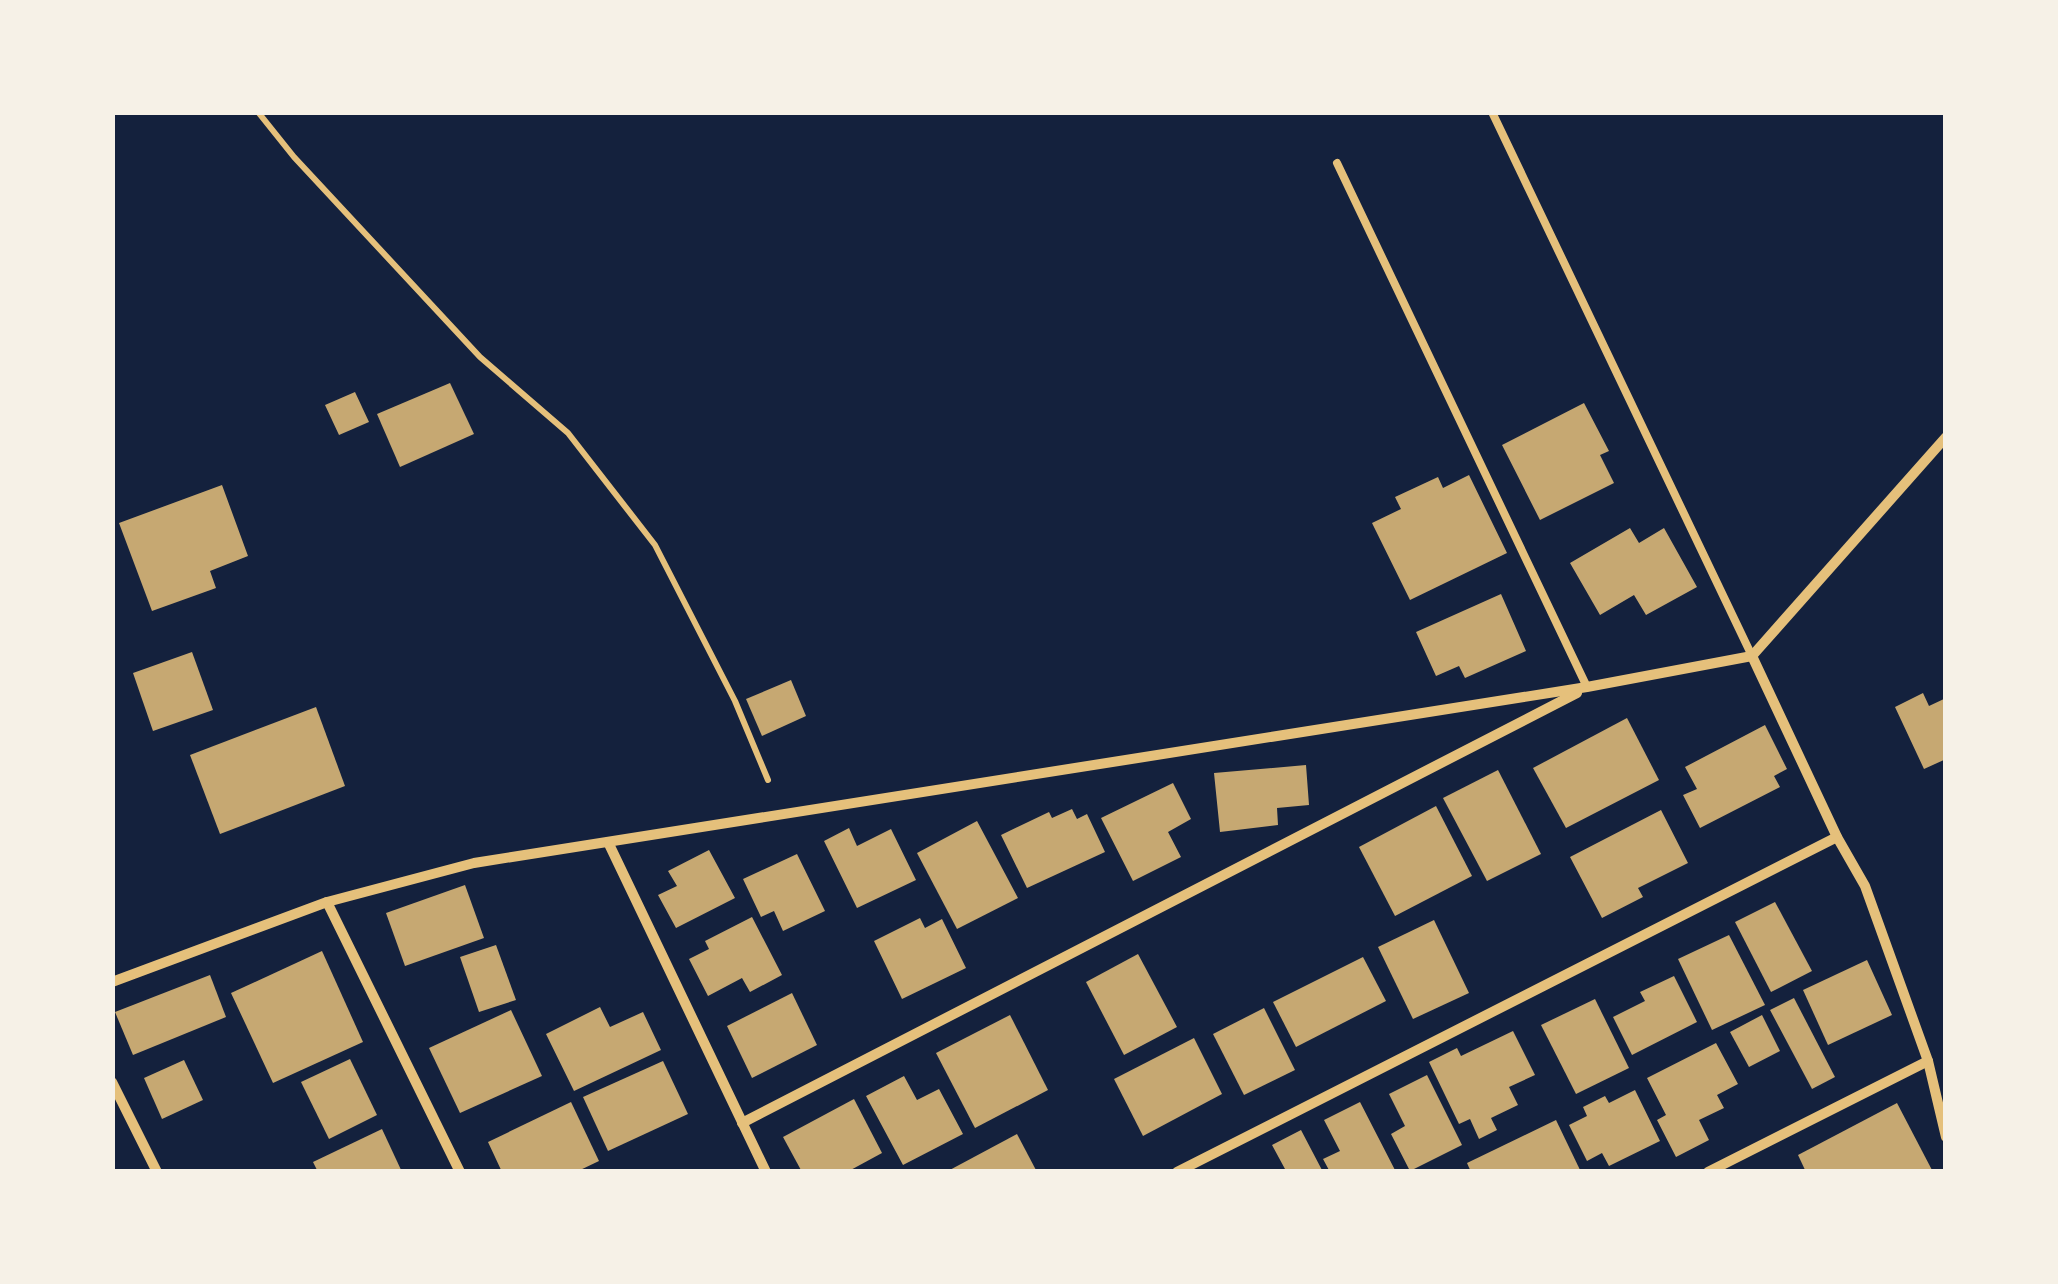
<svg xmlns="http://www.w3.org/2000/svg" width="2058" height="1284" font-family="Overpass,sans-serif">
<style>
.building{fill:#c6a872}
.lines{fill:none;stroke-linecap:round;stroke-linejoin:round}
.path{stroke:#e5c07b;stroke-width:6}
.service{stroke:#e5c07b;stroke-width:8}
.minor{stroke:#e5c07b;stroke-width:10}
</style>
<rect width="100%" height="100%" fill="#14213d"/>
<g class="building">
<polygon points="450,383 474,434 400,467 377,414"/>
<polygon points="355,392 369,422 339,435 325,405"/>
<polygon points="1584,403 1609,451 1600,455 1614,483 1540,520 1502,445"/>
<polygon points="1469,475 1507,553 1410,600 1372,523 1401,509 1395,497 1438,477 1443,488"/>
<polygon points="222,485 248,556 210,571 216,588 152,611 119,523"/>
<polygon points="1630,528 1639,543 1664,528 1697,587 1646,615 1634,595 1600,615 1570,563"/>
<polygon points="1501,594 1526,651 1465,678 1459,666 1436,676 1416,632"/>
<polygon points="192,652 213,710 153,731 133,673"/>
<polygon points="791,680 806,716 762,736 746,699"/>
<polygon points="1923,693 1929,706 1946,698 1946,759 1924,769 1895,707"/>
<polygon points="316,707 345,786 220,834 190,755"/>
<polygon points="1627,718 1659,780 1566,828 1533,768"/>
<polygon points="1765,725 1787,769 1774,776 1780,787 1700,828 1683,795 1697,789 1685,767"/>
<polygon points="1306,765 1309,805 1277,808 1278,825 1220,832 1214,773"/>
<polygon points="1498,770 1541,854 1487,881 1443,798"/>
<polygon points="1173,783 1191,819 1168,832 1181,857 1133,881 1101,818"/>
<polygon points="1436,806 1472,876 1395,916 1359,847"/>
<polygon points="1072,809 1077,819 1087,814 1105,852 1027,888 1001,835 1049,812 1052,818"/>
<polygon points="1661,810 1688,863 1638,888 1643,897 1602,918 1570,857"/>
<polygon points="977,821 1018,898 957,929 917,853"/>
<polygon points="849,828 857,846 891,829 916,880 857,908 824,841"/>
<polygon points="709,850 735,898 676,928 658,895 677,886 668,871"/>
<polygon points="797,854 825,911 783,931 774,911 761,917 743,879"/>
<polygon points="465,885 484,938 405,966 386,913"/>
<polygon points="1775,902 1812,971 1771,992 1735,922"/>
<polygon points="752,917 782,975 750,992 742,978 708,996 689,959 709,949 705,941"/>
<polygon points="920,918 925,928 942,919 966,968 902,999 874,941"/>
<polygon points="1434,920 1469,993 1413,1019 1378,947"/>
<polygon points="1729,935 1765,1005 1712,1030 1678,959"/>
<polygon points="496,945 516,1000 479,1012 460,957"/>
<polygon points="322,951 363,1042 273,1083 231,993"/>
<polygon points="1138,954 1177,1027 1124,1055 1086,982"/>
<polygon points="1363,957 1386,1001 1296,1047 1273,1002"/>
<polygon points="1867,960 1892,1015 1828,1045 1803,990"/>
<polygon points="210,975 226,1017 133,1055 115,1012"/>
<polygon points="1674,976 1697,1022 1632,1055 1613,1017 1645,1001 1640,992"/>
<polygon points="792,993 817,1045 752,1078 727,1026"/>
<polygon points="1794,998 1835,1077 1812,1089 1770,1010"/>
<polygon points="1595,999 1629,1068 1576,1094 1541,1025"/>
<polygon points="600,1007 610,1027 643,1012 661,1050 574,1091 546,1034"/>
<polygon points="1264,1008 1295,1070 1244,1095 1213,1034"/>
<polygon points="511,1010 542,1076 460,1113 429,1048"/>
<polygon points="1010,1015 1048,1090 975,1128 936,1053"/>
<polygon points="1762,1015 1780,1051 1749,1067 1730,1032"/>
<polygon points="1513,1031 1535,1075 1509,1087 1518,1105 1491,1118 1497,1130 1479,1139 1470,1119 1459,1124 1429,1062 1457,1048 1461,1056"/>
<polygon points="1194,1038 1222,1094 1143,1136 1114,1079"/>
<polygon points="1716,1043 1738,1084 1717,1095 1724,1108 1699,1120 1709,1140 1676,1157 1657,1120 1666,1115 1647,1078"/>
<polygon points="350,1059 377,1115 329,1139 301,1082"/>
<polygon points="184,1060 203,1100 162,1119 144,1078"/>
<polygon points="663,1061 688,1114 608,1151 583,1097"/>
<polygon points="1427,1075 1462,1145 1410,1171 1391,1134 1405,1126 1389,1094"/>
<polygon points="904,1076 917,1100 939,1089 963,1134 903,1165 866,1096"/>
<polygon points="1635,1090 1660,1141 1609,1166 1602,1153 1587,1161 1569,1125 1587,1116 1583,1107 1605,1096 1609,1103"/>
<polygon points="854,1099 882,1153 847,1172 802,1172 783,1137"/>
<polygon points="571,1102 599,1161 576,1172 502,1172 488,1142"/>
<polygon points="1360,1102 1396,1172 1330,1172 1323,1159 1340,1151 1324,1120"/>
<polygon points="1897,1103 1933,1172 1806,1172 1798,1155"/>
<polygon points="1556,1120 1581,1172 1471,1172 1467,1163"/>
<polygon points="382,1129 402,1172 318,1172 313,1162"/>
<polygon points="1301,1130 1323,1172 1279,1172 1285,1169 1272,1145"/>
<polygon points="1017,1134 1037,1172 946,1172"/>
</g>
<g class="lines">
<polyline class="path" points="258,112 294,157 480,357 568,433 655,545 735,701 768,780"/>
<g class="service">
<polyline points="1492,112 1752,656"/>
<polyline points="1337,163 1587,687"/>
</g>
<g class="minor">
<polyline points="1752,656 1837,837 1865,886 1928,1061 1946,1137"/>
<polyline points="608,842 766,1172"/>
<polyline points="327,902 460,1172"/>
<polyline points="112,982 327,902 474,863 1587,687 1752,656 1946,437"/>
<polyline points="112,1082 157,1172"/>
<polyline points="742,1123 1577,693"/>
<polyline points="1177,1172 1837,837"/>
<polyline points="1708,1172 1928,1061"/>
</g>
</g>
<rect width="2058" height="1284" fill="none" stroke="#f6f1e7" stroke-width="230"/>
</svg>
